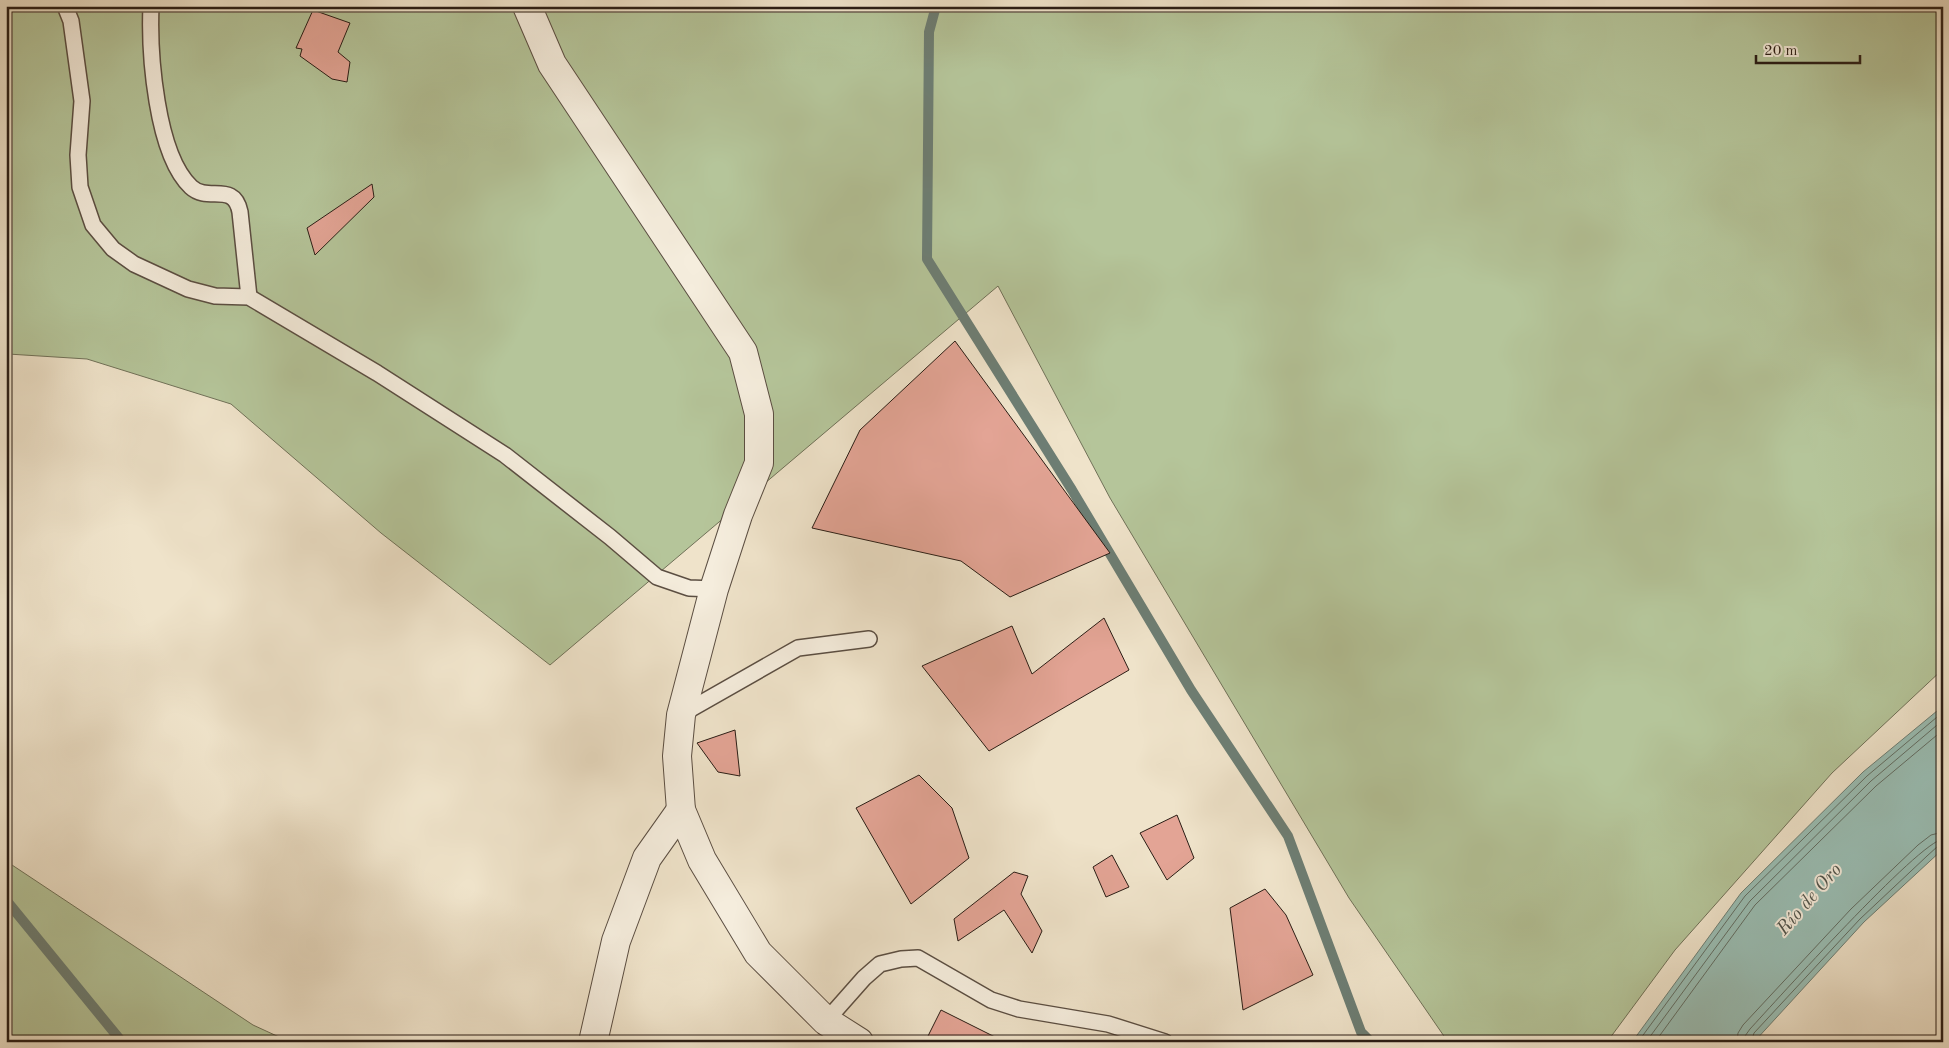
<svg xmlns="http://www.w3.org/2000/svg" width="1949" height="1048" font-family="'Old Standard TT',serif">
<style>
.green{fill:#b5c59a;stroke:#707158}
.water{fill:#9abeb4;stroke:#6d7e74}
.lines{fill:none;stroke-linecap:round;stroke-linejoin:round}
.shore{stroke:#626e64;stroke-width:1}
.stream{stroke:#6d7e74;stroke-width:10}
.building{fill:#e3a495;stroke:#2a1d15}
.service-casing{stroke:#5b4e42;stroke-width:18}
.tertiary-casing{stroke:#5b4e42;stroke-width:30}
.service{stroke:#f5eddd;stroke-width:15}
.tertiary{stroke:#f5eddd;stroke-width:28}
.labels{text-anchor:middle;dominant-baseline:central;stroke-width:4;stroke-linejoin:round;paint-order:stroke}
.water-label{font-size:19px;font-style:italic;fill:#51554d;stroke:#f5eddd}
</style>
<rect width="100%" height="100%" fill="#efe3ca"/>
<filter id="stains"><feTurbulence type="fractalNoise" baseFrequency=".004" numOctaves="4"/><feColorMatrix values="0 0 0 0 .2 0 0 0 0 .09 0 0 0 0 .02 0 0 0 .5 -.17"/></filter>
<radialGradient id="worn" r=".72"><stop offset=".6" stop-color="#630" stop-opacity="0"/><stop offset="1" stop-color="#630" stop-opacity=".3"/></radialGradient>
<g class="green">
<polygon points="6,6 1943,6 1943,669 1832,773 1675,950 1607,1042 1448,1042 1349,898 1110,498 998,286 550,665 381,533 231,404 87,359 8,354 6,357"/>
<polygon points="6,861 253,1025 290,1042 6,1042"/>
</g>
<polygon class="water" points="1943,706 1943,849 1864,922 1754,1042 1632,1042 1741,893 1863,772"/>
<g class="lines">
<g class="shore">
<polyline points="1638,1042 1745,896 1867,776 1943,712"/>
<polyline points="1646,1042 1750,901 1871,781 1943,720"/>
<polyline points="1655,1042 1755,905 1876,786 1943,730"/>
<polyline points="1737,1042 1738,1033 1743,1025 1851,909 1918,845 1931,835 1943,832"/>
<path d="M1744 1042 1745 1036 1750 1029C1775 1002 1919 841 1943 839"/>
<polyline points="1751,1042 1754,1033 1860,919 1927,856 1938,846 1943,846"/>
</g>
<g class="stream">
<polyline points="936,6 929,32 927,259 1072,490 1191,690 1288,836 1361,1032 1371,1042"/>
<polyline points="6,900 122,1042"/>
</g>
</g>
<g class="building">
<polygon points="313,10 350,23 338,52 350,62 347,82 332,79 300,56 302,49 296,48"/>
<polygon points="372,184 374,197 315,255 307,228"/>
<polygon points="955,341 1110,553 1010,597 961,561 812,528 860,430"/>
<polygon points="1104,618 1129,670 989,751 922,666 1012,626 1032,674"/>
<polygon points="735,730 740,776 718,772 697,743"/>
<polygon points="919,775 952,808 969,858 911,904 856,808"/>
<polygon points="1177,815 1194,858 1167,880 1140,833"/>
<polygon points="1112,855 1129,887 1106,897 1093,867"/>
<polygon points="1014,872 1028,876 1021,894 1042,931 1032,953 1004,910 958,941 954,919"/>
<polygon points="1265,889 1286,915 1313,975 1243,1010 1230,908"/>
<polygon points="941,1010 1005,1042 925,1042"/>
</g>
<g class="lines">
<g class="service-casing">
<g id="service">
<polyline points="65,6 71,21 82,101 78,155 80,187 93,225 113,249 134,264 188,289 215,296 249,297 377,373 505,455 610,537 657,577 689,588 714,589"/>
<path d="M151 6C149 53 156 154 191 187 208 203 234 181 240 212L249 297"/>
<polyline points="682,714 798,648 869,639"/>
<polyline points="826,1021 864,978 880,964 901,959 918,958 991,1000 1019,1009 1108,1024 1165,1042"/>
</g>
</g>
<g class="tertiary-casing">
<g id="tertiary">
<polyline points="527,6 552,64 743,352 759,414 759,463 738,515 714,589 681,715 677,756 681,810 702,860 758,953 826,1021 859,1042"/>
<polyline points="593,1042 616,941 647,858 681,810"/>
</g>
</g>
<use href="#service" class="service"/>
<use href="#tertiary" class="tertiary"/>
</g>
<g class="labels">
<g class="water-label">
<text transform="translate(1810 900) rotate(-49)">Río de Oro</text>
</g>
</g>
<rect width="1949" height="1048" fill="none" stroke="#efe3ca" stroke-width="25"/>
<rect x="8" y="8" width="1934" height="1033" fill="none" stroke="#2a1d15" stroke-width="2.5"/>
<rect x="12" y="12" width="1924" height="1023" fill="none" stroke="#2a1d15"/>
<path d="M1756 55v8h104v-8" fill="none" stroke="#2a1d15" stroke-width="2.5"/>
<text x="1764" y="55" font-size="15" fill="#2a1d15" stroke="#f5eddd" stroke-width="4" paint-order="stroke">20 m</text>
<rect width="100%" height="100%" filter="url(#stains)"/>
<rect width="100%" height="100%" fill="url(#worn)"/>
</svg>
